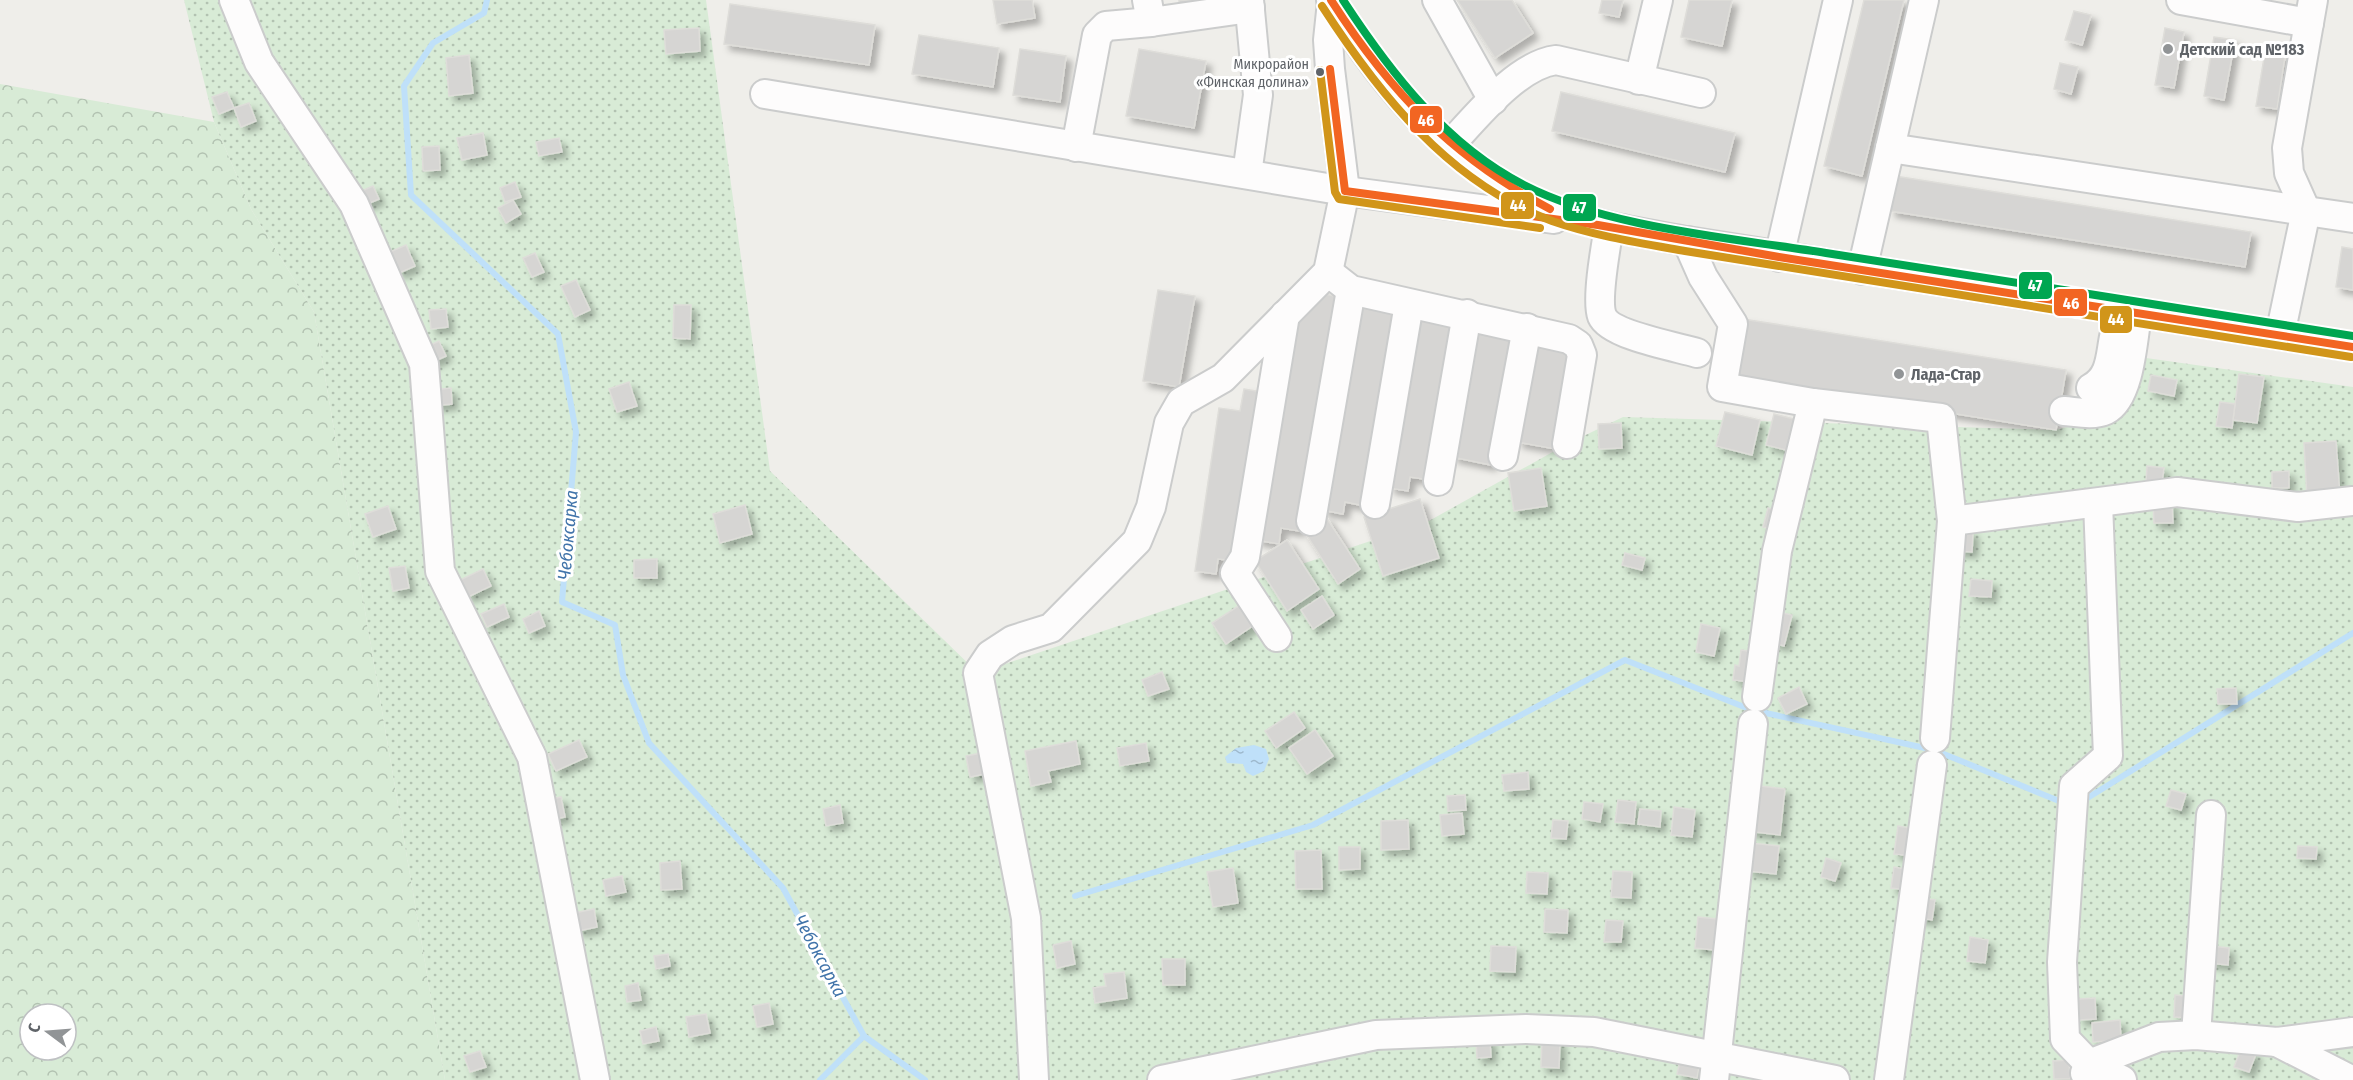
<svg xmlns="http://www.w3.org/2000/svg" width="2353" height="1080" font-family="'Fira Sans Condensed',sans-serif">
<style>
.forest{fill:url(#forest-crowns);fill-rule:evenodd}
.garden{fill:url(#garden-dots)}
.water{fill:url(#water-ripples)}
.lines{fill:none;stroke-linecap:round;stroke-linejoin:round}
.stream{stroke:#bfe0f9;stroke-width:6}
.building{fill:#d6d5d3;stroke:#deddd9;stroke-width:1.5;filter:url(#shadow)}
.minor-casing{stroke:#cbcccc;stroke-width:32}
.minor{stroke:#fdfcfc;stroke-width:28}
.bus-1-casing{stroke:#fff;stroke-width:12}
.bus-2-casing{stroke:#fff;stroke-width:12}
.bus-3-casing{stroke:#fff;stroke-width:12}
.bus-1{stroke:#f26522;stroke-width:8}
.bus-2{stroke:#d1951a;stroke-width:8}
.bus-3{stroke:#00a651;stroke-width:8}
.poi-dot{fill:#919496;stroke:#fff;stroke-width:2}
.bus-dot{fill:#5f6368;stroke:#fff;stroke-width:2}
.labels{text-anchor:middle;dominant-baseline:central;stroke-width:6;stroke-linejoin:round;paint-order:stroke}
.bus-label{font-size:14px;fill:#5f6368;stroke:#fff;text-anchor:end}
.poi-label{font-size:16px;font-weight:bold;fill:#5f6368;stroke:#fff;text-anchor:start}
.water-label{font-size:18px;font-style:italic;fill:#4174aa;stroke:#fff}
.line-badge{stroke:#fff;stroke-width:2}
.badge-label{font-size:16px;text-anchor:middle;font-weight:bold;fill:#fff}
</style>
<defs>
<pattern id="forest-crowns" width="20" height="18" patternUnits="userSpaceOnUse" patternTransform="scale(1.5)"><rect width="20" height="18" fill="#d8ebd6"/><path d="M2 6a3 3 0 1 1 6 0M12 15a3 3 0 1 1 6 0" fill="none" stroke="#b2c2b1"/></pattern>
<pattern id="garden-dots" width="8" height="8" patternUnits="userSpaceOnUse" patternTransform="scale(1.5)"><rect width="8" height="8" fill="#d8ebd6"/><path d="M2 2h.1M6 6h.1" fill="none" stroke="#b2c2b1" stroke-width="1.8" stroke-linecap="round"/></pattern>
<pattern id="water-ripples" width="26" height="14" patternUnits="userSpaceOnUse" patternTransform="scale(1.5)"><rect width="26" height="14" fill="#bfe0f9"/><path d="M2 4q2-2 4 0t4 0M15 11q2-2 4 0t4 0" fill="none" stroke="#9eb9cd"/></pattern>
<filter id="shadow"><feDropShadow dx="5.5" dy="5.5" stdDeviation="3" flood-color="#0004"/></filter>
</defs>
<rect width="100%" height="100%" fill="#efeeea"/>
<path class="forest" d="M0 84 214 122 251 209 314 312 445 1080H0ZM30 1014H66V1050H30Z"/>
<polygon class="garden" points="184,0 706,0 770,471 978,673 1427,522 1567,444 1623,417 2056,430 2119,412 2132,356 2353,387 2353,1080 445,1080 314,312 251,209 214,122"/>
<polygon class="water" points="1254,745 1266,749 1269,759 1264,771 1253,776 1246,772 1243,764 1227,763 1225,757 1236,748"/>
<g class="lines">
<g class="stream">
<polyline points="487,0 484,13 433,43 404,86 411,195 558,334 576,432 562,602 615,625 623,675 649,743 783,888 864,1036 820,1080"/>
<polyline points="2081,802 2353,633"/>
<polyline points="1075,896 1313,825 1625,660 1752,710 1934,750 2064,803"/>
<polyline points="864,1036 925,1080"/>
</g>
</g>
<g class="building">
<polygon points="993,0 1032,0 1035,18 997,24"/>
<polygon points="1179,0 1203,0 1179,4"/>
<polygon points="1457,0 1512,0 1533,33 1495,58"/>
<polygon points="1602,0 1623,0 1619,17 1599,13"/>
<polygon points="1689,0 1732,0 1722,46 1681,37"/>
<polygon points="1864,0 1904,0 1862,176 1824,166"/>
<polygon points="730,4 875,25 869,65 724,44"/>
<polygon points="2074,11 2091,15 2082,45 2065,40"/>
<polygon points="699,28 700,51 666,54 664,30"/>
<polygon points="2165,28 2184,32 2174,88 2155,85"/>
<polygon points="919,35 999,48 993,87 912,74"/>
<polygon points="2214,37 2235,40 2224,100 2204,96"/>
<polygon points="1020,49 1066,56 1060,102 1013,95"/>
<polygon points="1139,49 1206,61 1194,128 1126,116"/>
<polygon points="2265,52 2285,56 2277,109 2256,106"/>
<polygon points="469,55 473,93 449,96 446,58"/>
<polygon points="2060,63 2078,67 2071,94 2054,89"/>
<polygon points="227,92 234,108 219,114 212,97"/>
<polygon points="1561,92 1735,133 1725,172 1552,131"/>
<polygon points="249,103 256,121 241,127 234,108"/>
<polygon points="483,133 487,155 462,160 457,138"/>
<polygon points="559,138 562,152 539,156 536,142"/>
<polygon points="439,146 440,170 423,171 422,147"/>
<polygon points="1895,176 2251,232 2245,267 1890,211"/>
<polygon points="515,182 521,197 505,202 500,188"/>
<polygon points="373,186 379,199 360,207 355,194"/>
<polygon points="513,200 521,214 506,223 498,208"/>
<polygon points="406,245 415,266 399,273 390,252"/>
<polygon points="2342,247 2353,249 2353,290 2336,287"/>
<polygon points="535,253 544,272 532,277 523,258"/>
<polygon points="576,280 590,310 575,317 561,286"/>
<polygon points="1158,290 1195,296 1179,387 1143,381"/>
<polygon points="1316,292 1339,297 1299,531 1281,528 1279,544 1256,540 1292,315"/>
<polygon points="1359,303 1400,310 1365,506 1345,502 1343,514 1322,510"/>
<polygon points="674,305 691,305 690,339 673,338"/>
<polygon points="446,309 448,327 431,329 429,310"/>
<polygon points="1418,316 1456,322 1430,480 1410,477 1408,491 1389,488"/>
<polygon points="1743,319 2066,370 2056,430 1733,378"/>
<polygon points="1477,326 1515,333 1491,465 1452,457"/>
<polygon points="439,341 446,356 428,364 422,349"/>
<polygon points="1535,343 1573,350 1555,449 1517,442"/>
<polygon points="2239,374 2264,377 2257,423 2233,420"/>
<polygon points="2151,375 2177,380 2174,396 2148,391"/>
<polygon points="629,382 637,406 617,412 609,389"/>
<polygon points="451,388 452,404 433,406 432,390"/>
<polygon points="1244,389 1263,392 1238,561 1218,559 1216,574 1195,571 1219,408 1240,411"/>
<polygon points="2220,402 2235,404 2232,428 2216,426"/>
<polygon points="1725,412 1760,420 1752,455 1716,446"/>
<polygon points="1774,414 1802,421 1794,452 1766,445"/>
<polygon points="1621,423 1622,448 1599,449 1598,424"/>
<polygon points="2336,441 2340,496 2307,498 2304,443"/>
<polygon points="2147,466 2164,468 2162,483 2146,482"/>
<polygon points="1541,468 1547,506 1514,511 1508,473"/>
<polygon points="2289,471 2289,488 2272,488 2272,472"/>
<polygon points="1420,499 1439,558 1383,576 1364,517"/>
<polygon points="2172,502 2173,523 2154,523 2153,503"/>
<polygon points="745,505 752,534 720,543 713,514"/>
<polygon points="388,506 396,529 373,537 365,514"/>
<polygon points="1768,508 1780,511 1775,530 1763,527"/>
<polygon points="1326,517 1360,569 1338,584 1304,531"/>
<polygon points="1957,531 1973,532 1972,552 1955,551"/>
<polygon points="1287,540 1319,589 1287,611 1255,561"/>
<polygon points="1625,553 1645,558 1642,570 1622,565"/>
<polygon points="657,559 657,578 634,578 634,560"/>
<polygon points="405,566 409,588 393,591 389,568"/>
<polygon points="483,569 491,586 468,597 460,580"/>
<polygon points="1971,579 1992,581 1991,597 1969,596"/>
<polygon points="1322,596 1334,615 1313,629 1301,610"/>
<polygon points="1243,603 1257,623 1226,644 1212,623"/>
<polygon points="504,604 509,617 487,627 481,614"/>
<polygon points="539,611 545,626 529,633 523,619"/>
<polygon points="1778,612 1792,615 1784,646 1771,642"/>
<polygon points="1701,624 1720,628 1714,656 1696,652"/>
<polygon points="1741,650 1754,652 1751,682 1733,680 1735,665 1739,666"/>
<polygon points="1162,672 1169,689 1148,696 1142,680"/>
<polygon points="1799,687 1807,704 1786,714 1778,698"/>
<polygon points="2236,688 2237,704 2218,704 2217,689"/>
<polygon points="1294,712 1305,728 1276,748 1265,731"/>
<polygon points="1315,730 1333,756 1307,774 1289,748"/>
<polygon points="579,740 587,757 556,771 548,754"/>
<polygon points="1076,741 1080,764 1048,771 1051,782 1031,786 1025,751"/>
<polygon points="1146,743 1149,761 1120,766 1117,748"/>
<polygon points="986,752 990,773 970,777 966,756"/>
<polygon points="1528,772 1529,789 1504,791 1502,775"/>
<polygon points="1752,785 1785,789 1780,835 1747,831"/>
<polygon points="2171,790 2186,794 2181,810 2166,806"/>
<polygon points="1465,795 1466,810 1448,811 1447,796"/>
<polygon points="561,797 565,817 546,821 541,801"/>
<polygon points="1618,800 1636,802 1634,824 1615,822"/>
<polygon points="1584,802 1603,804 1600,822 1582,819"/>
<polygon points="840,805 843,823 826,826 823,809"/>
<polygon points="1674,807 1695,810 1692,837 1671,835"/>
<polygon points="1640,809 1661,811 1660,827 1638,824"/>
<polygon points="1462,813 1464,834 1442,836 1440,815"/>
<polygon points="1408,820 1409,849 1381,850 1381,821"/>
<polygon points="1553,820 1568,821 1566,839 1551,838"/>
<polygon points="1898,826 1916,829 1912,856 1894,854"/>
<polygon points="1750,843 1779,846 1776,874 1747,871"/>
<polygon points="2298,846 2317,847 2316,859 2297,858"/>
<polygon points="1339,847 1360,847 1360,869 1339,870"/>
<polygon points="1321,850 1322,889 1296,889 1295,851"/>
<polygon points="1826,858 1841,863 1835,881 1821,877"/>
<polygon points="680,861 682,889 661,890 660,863"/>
<polygon points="1894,867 1911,870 1908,890 1891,888"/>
<polygon points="1233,868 1238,903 1213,907 1207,872"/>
<polygon points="1613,871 1632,872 1631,898 1611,897"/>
<polygon points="1527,872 1548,873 1547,894 1526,893"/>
<polygon points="622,876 626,892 606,896 603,880"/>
<polygon points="1914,897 1935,900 1932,920 1911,917"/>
<polygon points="594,909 597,927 578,931 574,913"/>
<polygon points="1545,909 1568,910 1567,933 1544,932"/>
<polygon points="1698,917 1717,919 1714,950 1695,948"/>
<polygon points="1606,920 1623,921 1621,942 1604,942"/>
<polygon points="1970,937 1988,940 1985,963 1967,961"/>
<polygon points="1071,941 1075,964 1057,968 1053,945"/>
<polygon points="1491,946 1516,947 1515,972 1490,971"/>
<polygon points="2211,946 2229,948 2228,965 2209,963"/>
<polygon points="668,954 670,966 656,969 654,956"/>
<polygon points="1162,959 1185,959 1185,985 1163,985"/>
<polygon points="1124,972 1127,998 1095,1003 1093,988 1106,986 1104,974"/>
<polygon points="638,983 641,1000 627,1002 625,986"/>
<polygon points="2175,995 2193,997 2191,1018 2174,1017"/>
<polygon points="2095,998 2096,1019 2079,1020 2078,999"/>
<polygon points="769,1003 773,1024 757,1027 753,1006"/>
<polygon points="706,1014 710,1033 689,1037 686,1017"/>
<polygon points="2120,1020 2121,1040 2093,1042 2092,1023"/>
<polygon points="656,1027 659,1041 643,1044 640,1031"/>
<polygon points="1490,1039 1491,1057 1477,1058 1476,1040"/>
<polygon points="1542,1040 1560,1041 1559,1068 1541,1067"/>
<polygon points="2241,1049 2256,1054 2249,1072 2234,1067"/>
<polygon points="480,1051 486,1067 470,1072 464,1056"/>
<polygon points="1682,1053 1701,1057 1697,1078 1677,1074"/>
<polygon points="2069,1060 2070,1079 2054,1079 2053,1061"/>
</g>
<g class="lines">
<g class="minor-casing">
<g id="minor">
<polyline points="234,0 259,62 354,204 424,364 440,571 532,757 595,1080"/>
<polyline points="1147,0 1151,22 1250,8"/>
<path d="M1331 0C1383 86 1457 174 1553 210 1596 226 1642 233 1687 241L2353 347"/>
<polyline points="1437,0 1493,100"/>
<polyline points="2181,0 2309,23"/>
<polyline points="1639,80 1658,0"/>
<polyline points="765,94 1345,191 1554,219"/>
<path d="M1449 146C1476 117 1517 65 1556 60L1701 93"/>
<polyline points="1076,147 1097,35 1106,26 1151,22"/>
<polyline points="1890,148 2306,211"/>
<polyline points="1247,174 1258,95 1249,0"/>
<polyline points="2306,211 2289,173 2287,148 2313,0"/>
<path d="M1609 227C1606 245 1596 300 1602 316 1610 335 1677 347 1697 353"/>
<polyline points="1687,241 1703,277 1733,324 1722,387 1813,403 1941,418 1952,521 1935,738"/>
<polyline points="1779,257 1838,0"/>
<polyline points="1862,270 1924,0"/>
<polyline points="1328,272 1351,290 1569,339 1578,345 1582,355 1567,444"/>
<polyline points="2280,335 2306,211 2353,218"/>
<path d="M2091 388C2111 377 2110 357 2114 337"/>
<path d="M2064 411C2077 412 2093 416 2106 410 2130 398 2133 338 2137 314"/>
<polyline points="1503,456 1527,328"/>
<polyline points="1438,481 1467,314"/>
<polyline points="2098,503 2108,756 2074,786 2062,962 2065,1039 2089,1064 2122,1080"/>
<polyline points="1375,504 1409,304"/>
<polyline points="1311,521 1351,290"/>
<polyline points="1952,521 2177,492 2298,507 2353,501"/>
<polyline points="1277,637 1235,573 1245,557 1285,315"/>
<polyline points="1757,697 1777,551 1813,403"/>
<polyline points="2196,1035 2211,815"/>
<polyline points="2277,1042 2351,1080"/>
<polyline points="2085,1073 2089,1064 2159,1037 2196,1035 2277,1042 2353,1032"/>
<polyline points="1034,1080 1026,918 978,673 990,655 1013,640 1051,628 1137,541 1151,507 1169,423 1181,402 1223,378 1328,272 1345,191 1330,69 1328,40 1332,2"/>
<polyline points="1162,1080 1376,1035 1526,1029 1594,1032 1835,1080"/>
<polyline points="1714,1080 1753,724"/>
<polyline points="1889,1080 1932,765"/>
</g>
</g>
<use href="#minor" class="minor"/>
<g class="bus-1-casing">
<g id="bus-1">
<path d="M1331 0C1390 92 1453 158 1550 209"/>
<polyline points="1330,69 1345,191 1598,225 1779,257 2353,347"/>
</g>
</g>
<g class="bus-2-casing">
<g id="bus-2">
<path d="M1322 6C1379 94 1449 183 1552 221 1595 236 1640 243 1685 251L2351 357"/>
<polyline points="1320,70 1335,192 1339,199 1540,228"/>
</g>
</g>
<g class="bus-3-casing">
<path id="bus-3" d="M1343 0C1390 72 1446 145 1524 185 1607 228 1733 238 1826 253 2002 280 2177 308 2353 336"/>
</g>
<use href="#bus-1" class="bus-1"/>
<use href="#bus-2" class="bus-2"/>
<use href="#bus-3" class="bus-3"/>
</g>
<g class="poi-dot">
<circle cx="2168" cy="49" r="6"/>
<circle cx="1899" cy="374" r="6"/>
</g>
<circle class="bus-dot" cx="1320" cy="72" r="5"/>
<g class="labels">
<g class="bus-label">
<text x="1309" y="64">Микрорайон<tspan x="1309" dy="18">«Финская долина»</tspan></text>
</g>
<g class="poi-label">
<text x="2180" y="49">Детский сад №183</text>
<text x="1911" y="374">Лада-Стар</text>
</g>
<g class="water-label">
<text transform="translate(568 535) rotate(-85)">Чебоксарка</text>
<text transform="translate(820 956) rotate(62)">Чебоксарка</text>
</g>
</g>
<g class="line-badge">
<rect x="1409" y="105" width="34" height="29" rx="6" fill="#f26522"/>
<rect x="1500" y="191" width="35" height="29" rx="6" fill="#d1951a"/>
<rect x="1562" y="193" width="35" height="29" rx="6" fill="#00a651"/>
<rect x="2018" y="271" width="35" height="29" rx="6" fill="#00a651"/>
<rect x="2053" y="288" width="35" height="29" rx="6" fill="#f26522"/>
<rect x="2099" y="305" width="34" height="29" rx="6" fill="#d1951a"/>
</g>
<g class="badge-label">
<text x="1426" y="126">46</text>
<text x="1518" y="211">44</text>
<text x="1579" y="213">47</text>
<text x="2035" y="291">47</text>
<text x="2071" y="309">46</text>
<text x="2116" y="325">44</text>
</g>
<g transform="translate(48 1032) rotate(286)"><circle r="28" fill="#ffffff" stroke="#bfc1c3" stroke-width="1.5"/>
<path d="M0-4.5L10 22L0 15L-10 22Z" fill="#919496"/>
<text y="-9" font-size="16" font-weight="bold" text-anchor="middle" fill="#5f6368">С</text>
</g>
</svg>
